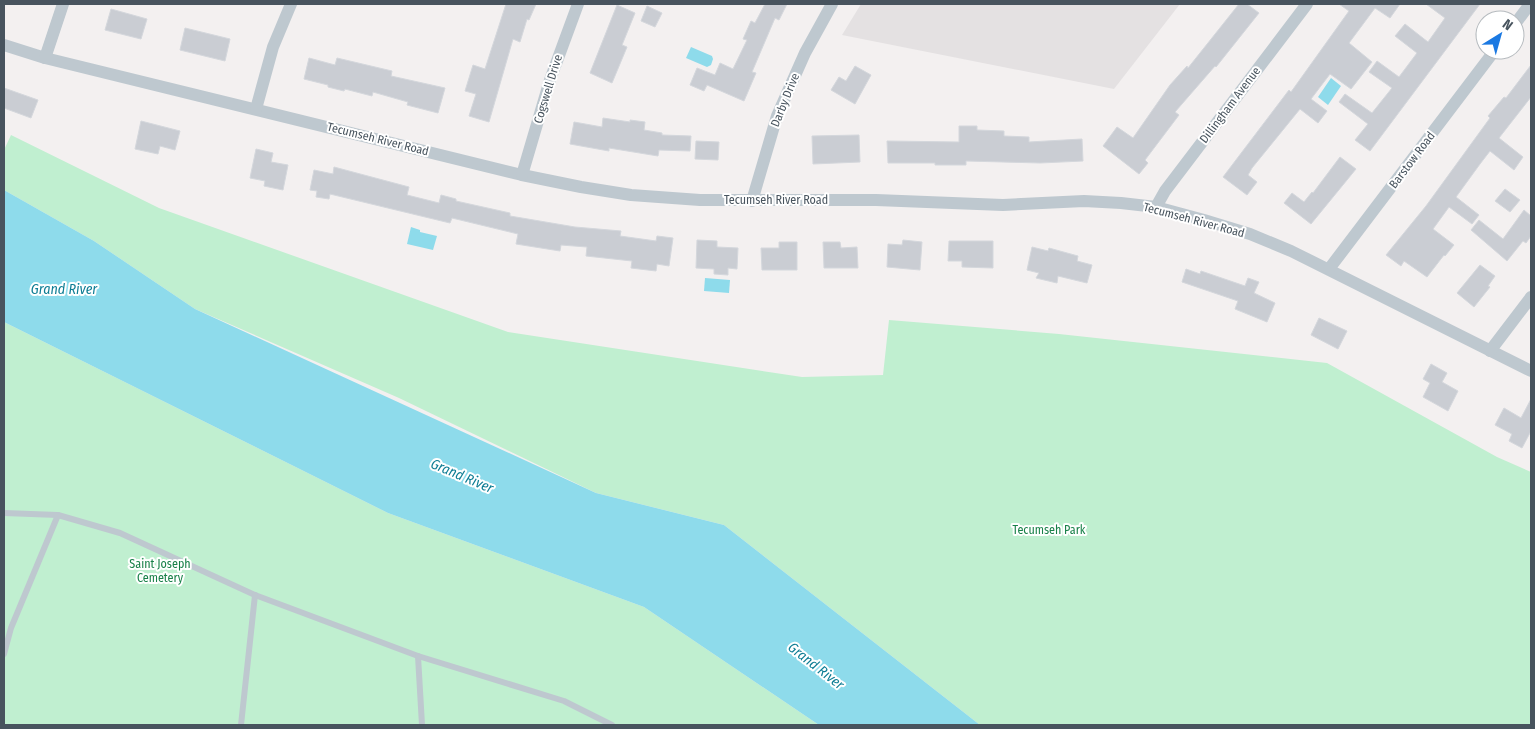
<svg xmlns="http://www.w3.org/2000/svg" width="1535" height="729" font-family="'Fira Sans Condensed',sans-serif">
<style>
.education{fill:#e4e1e2}
.green{fill:#c0efd0}
.water{fill:#8edbeb}
.building{fill:#cacdd3;stroke:#d4d7dc}
.lines{fill:none;stroke-linecap:round;stroke-linejoin:round}
.lane{stroke:#bec8cf;stroke-width:6}
.street{stroke:#bec8cf;stroke-width:12}
.labels{text-anchor:middle;dominant-baseline:central;stroke-width:4;stroke-linejoin:round;paint-order:stroke}
.street-label{font-size:12px;fill:#48545e;stroke:#fff}
.park-label{font-size:12px;fill:#188048;stroke:#fff}
.water-label{font-size:14px;font-style:italic;fill:#0e7d94;stroke:#fff}
</style>
<rect width="100%" height="100%" fill="#f3f0f0"/>
<polygon class="education" points="861,4 1180,4 1114,89 842,35"/>
<g class="green">
<polygon points="11,135 159,208 508,332 802,377 883,375 889,320 1059,334 1327,363 1497,457 1531,472 1531,725 980,725 724,525 596,493 399,398 195,309 94,241 4,190 4,150"/>
<polygon points="4,322 388,513 644,607 819,725 4,725"/>
</g>
<g class="water">
<polygon points="691,47 712,56 713,59 711,65 707,67 686,58"/>
<polygon points="1331,78 1341,86 1328,105 1318,97"/>
<polygon points="4,190 94,241 195,309 596,493 724,525 980,725 819,725 644,607 388,513 4,322"/>
<polygon points="411,227 420,230 420,232 437,236 433,250 407,244"/>
<polygon points="705,278 730,280 729,293 704,291"/>
</g>
<g class="building">
<polygon points="506,4 536,4 529,20 527,19 520,42 513,39 489,122 469,116 476,94 465,91 473,65 485,69"/>
<polygon points="765,4 787,4 779,20 775,18 752,72 756,73 744,101 707,85 704,91 690,85 697,68 715,75 720,63 733,69 747,40 743,39 751,21 755,23"/>
<polygon points="1239,4 1247,4 1259,13 1216,67 1215,66 1175,112 1179,115 1145,160 1148,163 1139,174 1103,146 1117,127 1133,138 1170,85 1187,66 1188,68"/>
<polygon points="1339,4 1400,4 1390,18 1375,8 1349,43 1372,62 1351,89 1330,74 1311,99 1327,111 1318,123 1300,109 1252,168 1248,175 1257,182 1247,195 1223,177 1289,90 1291,92 1349,11"/>
<polygon points="1426,4 1480,4 1370,151 1355,140 1368,124 1339,102 1345,94 1372,113 1392,88 1369,72 1377,61 1399,77 1417,53 1395,36 1405,24 1428,42 1445,18"/>
<polygon points="617,5 635,13 622,45 627,47 612,83 590,73"/>
<polygon points="647,6 662,13 655,27 641,21"/>
<polygon points="111,9 147,19 141,39 105,30"/>
<polygon points="185,28 230,39 225,61 180,50"/>
<polygon points="309,58 335,65 337,58 392,71 391,76 445,88 438,113 407,105 408,102 373,92 372,96 345,89 344,91 328,87 328,85 304,79"/>
<polygon points="1531,65 1531,97 1499,138 1523,157 1514,170 1490,151 1480,164 1456,197 1479,215 1472,224 1449,207 1433,229 1454,245 1445,256 1444,255 1427,277 1404,261 1401,266 1386,255 1426,206 1490,118 1488,116 1504,97 1506,98"/>
<polygon points="855,66 871,75 855,104 831,90 839,77 846,81"/>
<polygon points="4,88 38,100 31,118 4,108"/>
<polygon points="603,118 630,122 630,120 645,122 644,130 662,133 662,135 691,136 690,151 659,150 658,156 609,148 609,151 570,144 574,122 602,127"/>
<polygon points="141,121 180,131 175,150 160,146 158,154 135,149"/>
<polygon points="959,126 977,126 977,130 1004,131 1004,136 1029,137 1029,142 1082,139 1083,161 1040,163 966,161 966,165 935,165 935,163 888,163 887,141 959,142"/>
<polygon points="859,135 860,162 813,164 812,136"/>
<polygon points="696,141 719,142 718,160 695,159"/>
<polygon points="256,149 273,153 271,162 288,165 283,190 264,186 265,181 250,178"/>
<polygon points="1340,157 1356,169 1311,224 1284,203 1292,193 1304,202 1312,192 1313,193"/>
<polygon points="334,167 409,187 407,195 439,203 441,195 456,199 456,201 510,213 510,216 575,227 621,231 620,236 656,241 657,236 673,238 669,266 657,264 656,271 631,268 632,261 586,256 587,247 561,245 560,251 516,244 518,234 452,218 450,223 330,194 329,199 316,197 317,191 310,190 314,170 333,174"/>
<polygon points="1505,189 1520,200 1510,212 1495,201"/>
<polygon points="1524,210 1531,216 1531,236 1526,243 1523,241 1507,261 1471,230 1479,220 1503,239"/>
<polygon points="697,240 717,241 717,247 738,248 737,269 728,268 728,275 714,274 714,269 696,268"/>
<polygon points="903,240 922,242 920,270 887,267 888,244 902,245"/>
<polygon points="949,241 993,241 993,268 962,267 962,261 948,261"/>
<polygon points="779,242 797,242 797,270 762,270 761,248 779,248"/>
<polygon points="823,242 840,242 841,248 857,247 858,268 824,268"/>
<polygon points="1032,247 1048,251 1049,248 1078,256 1077,261 1092,265 1087,283 1058,276 1057,283 1036,278 1039,273 1027,270"/>
<polygon points="1480,265 1495,276 1488,286 1490,287 1474,307 1457,293"/>
<polygon points="1186,269 1200,274 1201,271 1245,286 1248,278 1259,282 1254,293 1275,303 1267,322 1235,309 1238,301 1182,282"/>
<polygon points="1319,318 1347,331 1338,349 1311,335"/>
<polygon points="1431,364 1447,373 1442,382 1458,391 1448,411 1423,397 1430,383 1423,379"/>
<polygon points="1531,399 1531,431 1522,448 1509,441 1512,434 1495,425 1504,408 1521,418"/>
</g>
<g class="lines">
<g class="lane">
<polyline points="4,513 58,515 120,533 255,595 418,656 564,701 612,725"/>
<polyline points="4,654 11,628 58,515"/>
<polyline points="418,656 422,725"/>
<polyline points="241,725 255,595"/>
</g>
<g class="street">
<polyline points="1515,24 1530,4"/>
<polyline points="4,45 45,58 522,175 581,187 631,195 700,200 876,200 1003,205 1084,201 1121,203 1156,207 1204,220 1250,234 1291,251 1531,371"/>
<polyline points="45,58 63,4"/>
<polyline points="256,109 273,47 291,4"/>
<polyline points="522,175 550,80 578,4"/>
<polyline points="752,201 777,116 805,53 832,4"/>
<polyline points="1156,207 1165,191 1307,4"/>
<polyline points="1329,269 1495,50"/>
<polyline points="1490,351 1531,297"/>
</g>
</g>
<g class="labels">
<g class="street-label">
<text transform="translate(548 89) rotate(-73)">Cogswell Drive</text>
<text transform="translate(785 100) rotate(-68)">Darby Drive</text>
<text transform="translate(1230 105) rotate(-53)">Dillingham Avenue</text>
<text transform="translate(378 139) rotate(14)">Tecumseh River Road</text>
<text transform="translate(1412 160) rotate(-53)">Barstow Road</text>
<text x="776" y="200">Tecumseh River Road</text>
<text transform="translate(1194 220) rotate(15)">Tecumseh River Road</text>
</g>
<g class="park-label">
<text x="1049" y="530">Tecumseh Park</text>
<text x="160" y="564">Saint Joseph<tspan x="160" dy="14">Cemetery</tspan></text>
</g>
<g class="water-label">
<text x="64" y="289">Grand River</text>
<text transform="translate(462 476) rotate(23)">Grand River</text>
<text transform="translate(816 666) rotate(38)">Grand River</text>
</g>
</g>
<rect width="1535" height="729" fill="none" stroke="#48545e" stroke-width="10"/>
<g transform="translate(1500 35) rotate(37)"><circle r="24" fill="#ffffff" stroke="#b6bbbf"/>
<path d="M0-4L9 19L0 12L-9 19Z" fill="#1b79e2"/>
<text y="-8" font-size="14" font-weight="bold" text-anchor="middle" fill="#48545e">N</text>
</g>
</svg>
